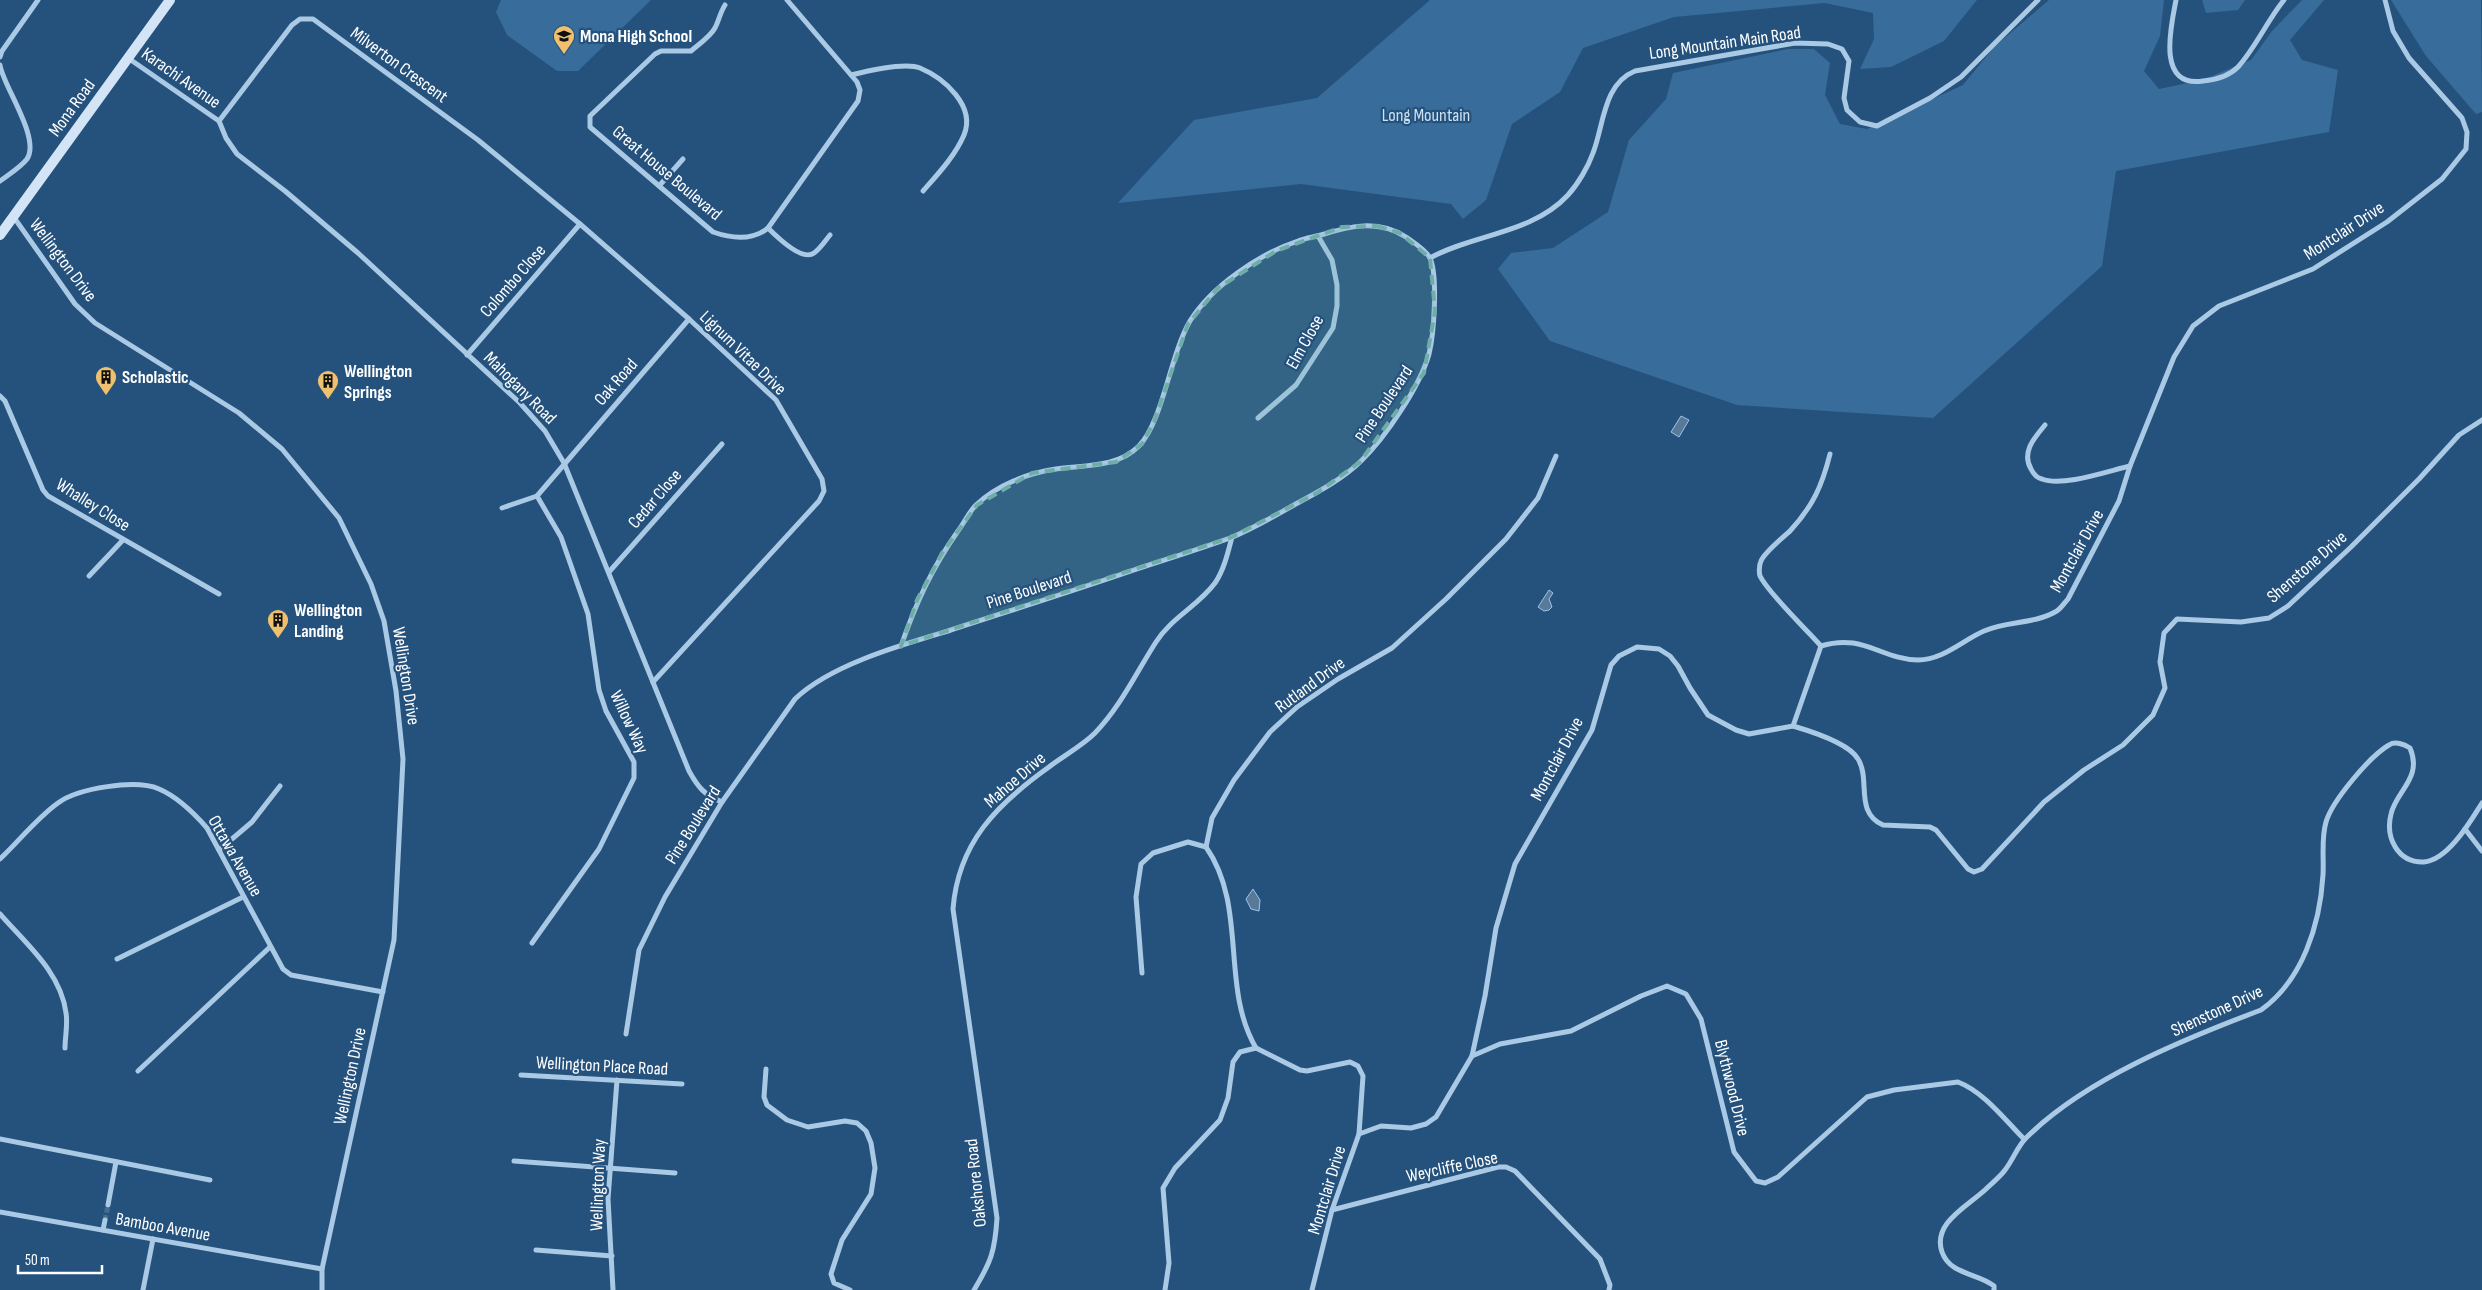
<svg xmlns="http://www.w3.org/2000/svg" width="2482" height="1290" font-family="'Sofia Sans Condensed',sans-serif">
<style>
.green{fill:#386c9a}
.water{fill:#597998;stroke:#9dc4e6}
.lines{fill:none;stroke-linecap:round;stroke-linejoin:round}
.street-tunnel{stroke:#466c90;stroke-width:5;stroke-dasharray:5 2.5;stroke-linecap:butt}
.street{stroke:#a9c9e5;stroke-width:5}
.secondary{stroke:#d2e4f5;stroke-width:10}
.marked{fill:#6fada8;fill-opacity:0.2;stroke:#6fada8;stroke-width:4;stroke-dasharray:10 6;stroke-linejoin:round}
.labels{text-anchor:middle;dominant-baseline:central;stroke-width:4.5;stroke-linejoin:round;paint-order:stroke}
.poi-label{font-size:18px;font-weight:bold;fill:#fff;stroke:#25527d;text-anchor:start}
.street-label{font-size:18px;fill:#fff;stroke:#25527d}
.park-label{font-size:18px;fill:#cce1f4;stroke:#25527d}
</style>
<rect width="100%" height="100%" fill="#25527d"/>
<g class="green">
<polygon points="501,0 651,0 578,71 557,71 507,35 496,12"/>
<polygon points="1430,0 1977,0 1944,41 1891,67 1860,69 1874,39 1873,13 1825,3 1674,17 1583,48 1560,92 1512,124 1486,200 1463,219 1451,204 1301,184 1118,203 1194,120 1317,98"/>
<polygon points="2049,0 2164,0 2160,36 2144,71 2159,89 2202,80 2251,60 2272,31 2302,0 2324,0 2290,40 2302,60 2338,70 2329,132 2116,171 2102,266 1933,418 1737,405 1550,341 1498,269 1511,253 1553,248 1608,212 1629,140 1666,99 1673,73 1788,49 1814,49 1830,63 1825,95 1840,124 1867,129 1963,85 1994,47"/>
<polygon points="2202,0 2245,0 2238,10 2206,13"/>
<polygon points="2391,0 2481,0 2482,112 2476,114 2426,56"/>
</g>
<g class="water">
<polygon points="1681,416 1689,420 1679,437 1671,432"/>
<polygon points="1549,590 1553,593 1549,599 1552,607 1549,610 1544,611 1538,607"/>
<polygon points="1253,889 1260,900 1259,911 1251,909 1246,899"/>
</g>
<g class="lines">
<polyline class="street-tunnel" points="105,1220 108,1205"/>
<g class="street">
<path d="M2176 0C2171 26 2156 88 2203 81 2215 80 2229 76 2238 67 2256 47 2267 21 2284 0"/>
<path d="M725 5C720 13 719 20 715 28 710 37 699 44 691 51H661L655 54 590 116V127L713 232C730 238 752 241 768 228L858 101 860 90 857 82 787 0"/>
<polyline points="0,57 2,51 38,0"/>
<polyline points="128,58 219,121"/>
<path d="M0 65C3 86 41 138 27 159 21 167 8 175 0 181"/>
<path d="M851 75C867 71 905 62 920 68 944 78 976 106 964 135 955 156 938 174 923 191"/>
<polyline points="219,121 292,25 300,19 313,19 478,140 580,224 689,319 776,400 822,479 824,491 819,501 653,682"/>
<path d="M219 121 226 138 237 154 285 191 358 253 520 403 545 431 564 463 689 771C698 787 704 795 722 802"/>
<polyline points="659,186 683,159"/>
<polyline points="13,216 75,304 95,323 239,413 282,449 339,518 371,584 384,621 396,691 403,759 394,940 322,1269 322,1290"/>
<path d="M768 228C776 236 802 262 814 253 820 249 825 241 830 235"/>
<path d="M1430 258C1473 234 1532 234 1568 195 1578 184 1588 167 1593 153 1604 125 1603 84 1635 71L1795 43 1828 44 1842 49 1849 61 1844 98 1847 110 1860 122 1877 126 1930 98 1961 77 2038 0"/>
<polyline points="467,355 580,224"/>
<polyline points="0,396 5,401 43,490 48,496 219,594"/>
<polyline points="1258,418 1296,385 1333,328 1337,306 1337,285 1332,260 1318,236"/>
<path d="M2045 425C2035 437 2021 452 2031 469 2033 473 2037 478 2042 479 2063 487 2108 471 2130 466"/>
<polyline points="502,508 537,496 689,319"/>
<polyline points="609,572 722,444"/>
<polyline points="89,576 123,540"/>
<path d="M1821 646C1806 629 1769 594 1760 576 1759 573 1759 565 1761 561 1764 553 1782 538 1790 531 1813 506 1822 486 1830 454"/>
<path d="M1793 726C1810 731 1849 743 1858 759 1871 780 1854 812 1883 825L1930 827 1936 830 1968 869 1974 872 1982 869 2044 802 2084 770 2123 745 2153 715 2165 688 2160 662 2164 633 2177 619 2241 622 2269 618 2288 606 2351 547 2419 479 2459 435 2482 420"/>
<polyline points="2465,829 2482,851"/>
<polyline points="219,850 252,822 280,786"/>
<path d="M0 859C18 842 38 817 58 803 78 788 136 779 159 789 178 797 193 812 207 828L283 969 291 975 383 992"/>
<path d="M0 914C25 943 61 972 66 1013 68 1024 65 1037 65 1048"/>
<polyline points="532,943 599,849 634,778 634,762 606,711 599,690 588,614 561,537 537,496"/>
<polyline points="117,959 243,897"/>
<polyline points="1142,973 1136,897 1141,864 1153,853 1188,842 1206,847"/>
<path d="M626 1034 639 950 665 897 722 802 795 699C830 665 901 645 948 631 1009 611 1070 592 1131 571 1164 560 1197 550 1230 538 1252 529 1273 517 1294 505 1316 493 1343 479 1361 461 1386 437 1420 386 1429 354 1434 334 1438 276 1430 258 1426 250 1413 242 1406 237 1378 219 1350 226 1321 235 1314 237 1305 238 1298 241 1259 254 1212 286 1190 321 1170 355 1163 421 1139 446 1117 468 1084 465 1056 469 1028 473 997 485 976 505 969 512 964 523 958 531 932 568 916 603 901 646"/>
<path d="M1256 1048C1220 987 1248 907 1206 847L1212 818 1234 780 1270 732 1297 707 1338 679 1392 648 1446 599 1506 539 1538 498 1556 456"/>
<path d="M1472 1056 1500 1044 1571 1031 1641 996 1667 986 1686 994 1701 1019 1734 1152 1756 1181 1765 1183 1778 1177 1867 1097 1894 1090 1958 1082C1984 1092 2005 1120 2024 1139"/>
<polyline points="766,1069 764,1097 767,1105 787,1120 808,1127 845,1121 857,1123 866,1131 871,1143 875,1168 871,1194 842,1240 831,1274 834,1283 850,1290"/>
<polyline points="138,1071 270,947"/>
<polyline points="521,1075 682,1084"/>
<polyline points="0,1139 210,1180"/>
<polyline points="514,1161 675,1173"/>
<polyline points="108,1205 116,1162"/>
<polyline points="1332,1210 1498,1167 1506,1167 1515,1171 1600,1259 1610,1285 1609,1290"/>
<polyline points="0,1212 322,1269"/>
<polyline points="103,1230 105,1220"/>
<polyline points="536,1250 612,1256"/>
<polyline points="143,1290 153,1239"/>
<polyline points="613,1290 608,1199 617,1080"/>
<path d="M974 1290C991 1262 995 1251 997 1218L953 909C958 843 997 804 1049 767 1063 756 1082 746 1095 733 1121 706 1136 673 1156 642 1171 618 1198 606 1215 583 1224 570 1228 552 1232 537"/>
<polyline points="1165,1290 1169,1263 1163,1188 1175,1168 1220,1120 1228,1098 1233,1062 1240,1052 1256,1048 1300,1070 1307,1071 1350,1062 1358,1066 1363,1076 1359,1134"/>
<path d="M1312 1290 1332 1210 1359 1134 1381 1126 1411 1128 1426 1124 1436 1117 1472 1056 1485 996 1496 928 1515 864 1592 730 1611 665 1619 656 1637 647 1659 649 1670 656 1678 666 1690 688 1708 715 1736 730 1749 734 1793 726 1821 646C1863 633 1880 659 1918 660 1943 660 1963 640 1984 631 2006 621 2034 624 2055 612 2060 610 2064 603 2068 599L2119 501 2130 466 2174 357 2193 326 2219 306 2313 269 2387 222 2442 179 2466 149 2467 132 2462 118 2409 58 2393 31 2385 0"/>
<path d="M1994 1290V1286C1978 1273 1950 1275 1942 1252 1932 1223 1968 1206 1986 1189 1992 1183 2000 1177 2005 1170 2013 1160 2017 1147 2026 1138 2085 1079 2184 1039 2261 1010 2303 980 2320 924 2323 875 2324 857 2321 839 2326 822 2332 801 2370 756 2389 745 2395 741 2404 744 2410 748 2423 778 2396 791 2391 814 2385 838 2398 863 2424 862 2448 860 2470 822 2482 803"/>
</g>
<polyline class="secondary" points="0,235 170,0"/>
</g>
<path class="marked" d="M1377 226 1400 233 1430 258 1435 311 1424 373 1360 462 1317 493 1232 537 901 646 917 600 942 553 977 505 1032 473 1116 462 1142 444 1154 422 1188 324 1218 288 1276 251 1342 227Z"/>
<defs>
<g id="school-pin" transform="scale(1.125)"><path d="M0 17L-7.5 6A9.5 9.5 0 1 1 7.5 6Z" fill="#efc06d" stroke="#25527d"/><path d="M0-5L7-2L0 1L-7-2ZM-4 1L0 2.5L4 1V4Q0 6-4 4Z" fill="#111"/></g>
<g id="building-pin" transform="scale(1.125)"><path d="M0 17L-7.5 6A9.5 9.5 0 1 1 7.5 6Z" fill="#efc06d" stroke="#25527d"/><path d="M-4-6H4V6H1V3H-1V6H-4ZM-2.5-4.3h1.7v1.8h-1.7ZM.8-4.3h1.7v1.8H.8ZM-2.5-1h1.7V.8h-1.7ZM.8-1h1.7V.8H.8Z" fill="#111"/></g>
</defs>
<g fill-rule="evenodd">
<use href="#school-pin" x="564" y="36"/>
<use href="#building-pin" x="106" y="377"/>
<use href="#building-pin" x="328" y="381"/>
<use href="#building-pin" x="278" y="620"/>
</g>
<g class="labels">
<g class="poi-label">
<text x="580" y="36">Mona High School</text>
<text x="344" y="371">Wellington<tspan x="344" dy="21">Springs</tspan></text>
<text x="122" y="377">Scholastic</text>
<text x="294" y="610">Wellington<tspan x="294" dy="21">Landing</tspan></text>
</g>
<g class="street-label">
<text transform="translate(1725 43) rotate(-8)">Long Mountain Main Road</text>
<text transform="translate(399 65) rotate(36)">Milverton Crescent</text>
<text transform="translate(181 78) rotate(35)">Karachi Avenue</text>
<text transform="translate(72 108) rotate(-54)">Mona Road</text>
<text transform="translate(667 173) rotate(40)">Great House Boulevard</text>
<text transform="translate(2344 231) rotate(-33)">Montclair Drive</text>
<text transform="translate(63 260) rotate(53)">Wellington Drive</text>
<text transform="translate(513 281) rotate(-49)">Colombo Close</text>
<text transform="translate(1305 342) rotate(-61)">Elm Close</text>
<text transform="translate(743 353) rotate(44)">Lignum Vitae Drive</text>
<text transform="translate(616 382) rotate(-49)">Oak Road</text>
<text transform="translate(520 388) rotate(45)">Mahogany Road</text>
<text transform="translate(1384 404) rotate(-56)">Pine Boulevard</text>
<text transform="translate(655 499) rotate(-49)">Cedar Close</text>
<text transform="translate(93 505) rotate(32)">Whalley Close</text>
<text transform="translate(2077 551) rotate(-61)">Montclair Drive</text>
<text transform="translate(2307 567) rotate(-41)">Shenstone Drive</text>
<text transform="translate(1029 590) rotate(-18)">Pine Boulevard</text>
<text transform="translate(406 676) rotate(81)">Wellington Drive</text>
<text transform="translate(1310 685) rotate(-36)">Rutland Drive</text>
<text transform="translate(629 722) rotate(65)">Willow Way</text>
<text transform="translate(1557 759) rotate(-62)">Montclair Drive</text>
<text transform="translate(1015 780) rotate(-41)">Mahoe Drive</text>
<text transform="translate(693 825) rotate(-58)">Pine Boulevard</text>
<text transform="translate(235 856) rotate(60)">Ottawa Avenue</text>
<text transform="translate(2217 1011) rotate(-25)">Shenstone Drive</text>
<text transform="translate(602 1066) rotate(3)">Wellington Place Road</text>
<text transform="translate(350 1076) rotate(-78)">Wellington Drive</text>
<text transform="translate(1732 1088) rotate(76)">Blythwood Drive</text>
<text transform="translate(1452 1167) rotate(-12)">Weycliffe Close</text>
<text transform="translate(976 1183) rotate(-96)">Oakshore Road</text>
<text transform="translate(598 1185) rotate(-88)">Wellington Way</text>
<text transform="translate(1327 1190) rotate(-73)">Montclair Drive</text>
<text transform="translate(163 1227) rotate(10)">Bamboo Avenue</text>
</g>
<g class="park-label">
<text x="1426" y="115">Long Mountain</text>
</g>
</g>
<path d="M18 1265v8h84v-8" fill="none" stroke="#ffffff" stroke-width="2.5"/>
<text x="25" y="1265" font-size="15" fill="#ffffff" stroke="#25527d" stroke-width="4" paint-order="stroke">50 m</text>
</svg>
